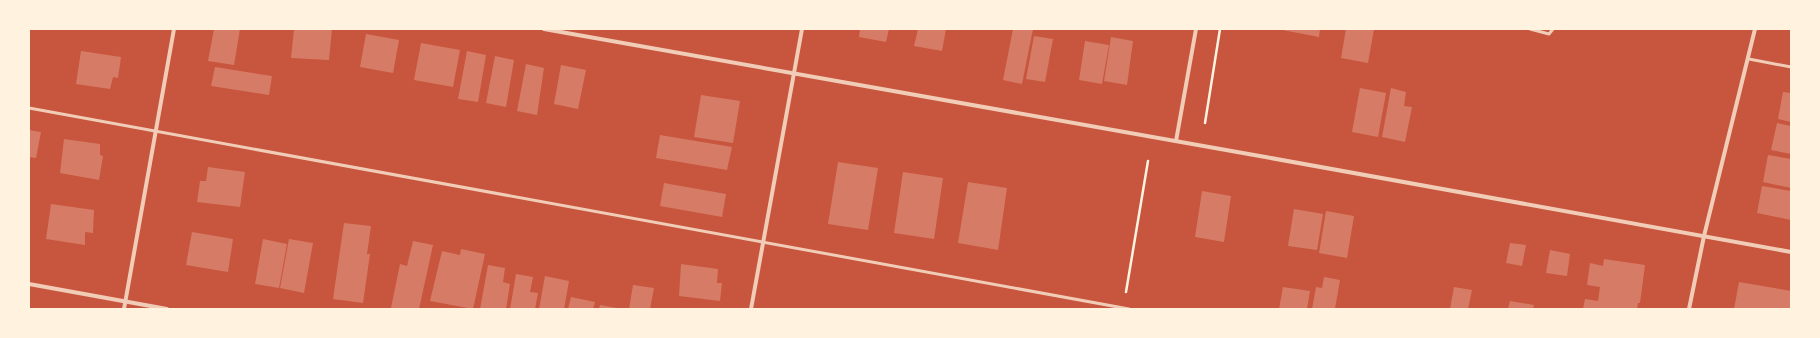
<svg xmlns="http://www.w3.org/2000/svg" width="1820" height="338" font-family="Helvetica,sans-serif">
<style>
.building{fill:#d67c66}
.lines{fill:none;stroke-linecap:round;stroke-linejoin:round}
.path{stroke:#fff3e0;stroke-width:2.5}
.service{stroke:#f1ccb7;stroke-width:3}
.minor{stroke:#f1ccb7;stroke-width:4}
</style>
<rect width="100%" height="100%" fill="#c8553d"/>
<g class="building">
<polygon points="214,29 240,29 234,65 208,61"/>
<polygon points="294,29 332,29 329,60 291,58"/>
<polygon points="860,29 889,29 886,42 859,37"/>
<polygon points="918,29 946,29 942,51 914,46"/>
<polygon points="1013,29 1033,29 1022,84 1003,80"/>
<polygon points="1277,29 1320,29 1319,37"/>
<polygon points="1346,29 1374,29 1368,63 1341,58"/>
<polygon points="366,34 399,40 393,73 360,67"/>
<polygon points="1034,36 1053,39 1045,82 1026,79"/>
<polygon points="1111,37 1133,41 1127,85 1104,81"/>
<polygon points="1085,41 1109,45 1102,84 1079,80"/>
<polygon points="421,43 460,50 453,87 414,80"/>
<polygon points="81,51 121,57 118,78 113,77 110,89 76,84"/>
<polygon points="467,51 486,55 478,102 458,99"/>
<polygon points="495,56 514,60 506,107 486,103"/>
<polygon points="526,64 544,68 537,115 517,111"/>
<polygon points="561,65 586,70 578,109 554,104"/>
<polygon points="215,67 272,76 269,95 211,86"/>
<polygon points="1360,88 1386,93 1378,137 1352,132"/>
<polygon points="1391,88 1406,92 1404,106 1412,107 1405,142 1382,137"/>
<polygon points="1783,92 1791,93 1791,122 1778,119"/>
<polygon points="701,95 740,101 733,143 694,137"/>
<polygon points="1777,123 1791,126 1791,154 1771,150"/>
<polygon points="29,130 41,132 36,158 29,157"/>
<polygon points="660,135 732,147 727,170 656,158"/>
<polygon points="64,139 100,144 100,155 103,156 99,180 60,173"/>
<polygon points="1768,155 1791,159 1791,188 1763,182"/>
<polygon points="838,162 878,168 868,230 828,224"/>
<polygon points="208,167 245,172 240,207 197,202 200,181 206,181"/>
<polygon points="903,172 943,178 934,239 894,233"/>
<polygon points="968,182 1007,188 998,250 958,243"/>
<polygon points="664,183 726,194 722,217 660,206"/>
<polygon points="1762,186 1791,191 1791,220 1757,213"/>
<polygon points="1202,191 1231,196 1224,242 1195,237"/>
<polygon points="51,204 94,210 93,233 85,232 85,245 46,239"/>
<polygon points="1294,209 1323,214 1317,250 1288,246"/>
<polygon points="1326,211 1354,216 1347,258 1319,253"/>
<polygon points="344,223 371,226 367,254 370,254 363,303 333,299"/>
<polygon points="192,232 233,239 228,272 186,265"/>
<polygon points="263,239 287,244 279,288 255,284"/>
<polygon points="289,239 313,243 304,293 280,288"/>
<polygon points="413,241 433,245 419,309 391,308 400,264 407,266"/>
<polygon points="1510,243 1526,245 1522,266 1506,263"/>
<polygon points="461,249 485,254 473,309 430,301 442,251 460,255"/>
<polygon points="1550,250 1570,254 1567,276 1546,273"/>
<polygon points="1604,259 1645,265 1640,303 1638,303 1637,309 1583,309 1585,299 1598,301 1600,287 1587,285 1590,263 1603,266"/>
<polygon points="681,264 718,269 717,283 722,283 720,301 679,296"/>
<polygon points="488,265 505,268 503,282 510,284 506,309 480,309"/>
<polygon points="516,274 533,277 530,292 538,293 535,309 510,309"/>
<polygon points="545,276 569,281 564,309 539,309"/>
<polygon points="1324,277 1340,280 1335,309 1312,309 1316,287 1322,288"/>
<polygon points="1739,282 1791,291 1791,309 1734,309"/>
<polygon points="633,285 654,288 650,309 629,309"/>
<polygon points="1283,287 1310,291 1307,309 1279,309"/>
<polygon points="1454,287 1472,290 1468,309 1450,309"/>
<polygon points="571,297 595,302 593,309 568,309"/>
<polygon points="1510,301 1534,305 1533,309 1508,309"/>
<polygon points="600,305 617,308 617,309 599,309"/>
</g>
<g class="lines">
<g class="path">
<polyline points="1205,123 1220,29"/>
<polyline points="1126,292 1148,161"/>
</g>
<g class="service">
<polyline points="1530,29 1549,34 1553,29"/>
<polyline points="1749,59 1791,67"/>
<polyline points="29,108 1129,309"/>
</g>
<g class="minor">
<path d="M544 29C959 104 1376 175 1791 252"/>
<polyline points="1176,141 1196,29"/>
<polyline points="29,284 167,309"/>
<polyline points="124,309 174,29"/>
<polyline points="751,309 802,29"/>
<polyline points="1689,309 1704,236 1755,29"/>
</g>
</g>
<rect width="1820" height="338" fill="none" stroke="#fff3e0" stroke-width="60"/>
</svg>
